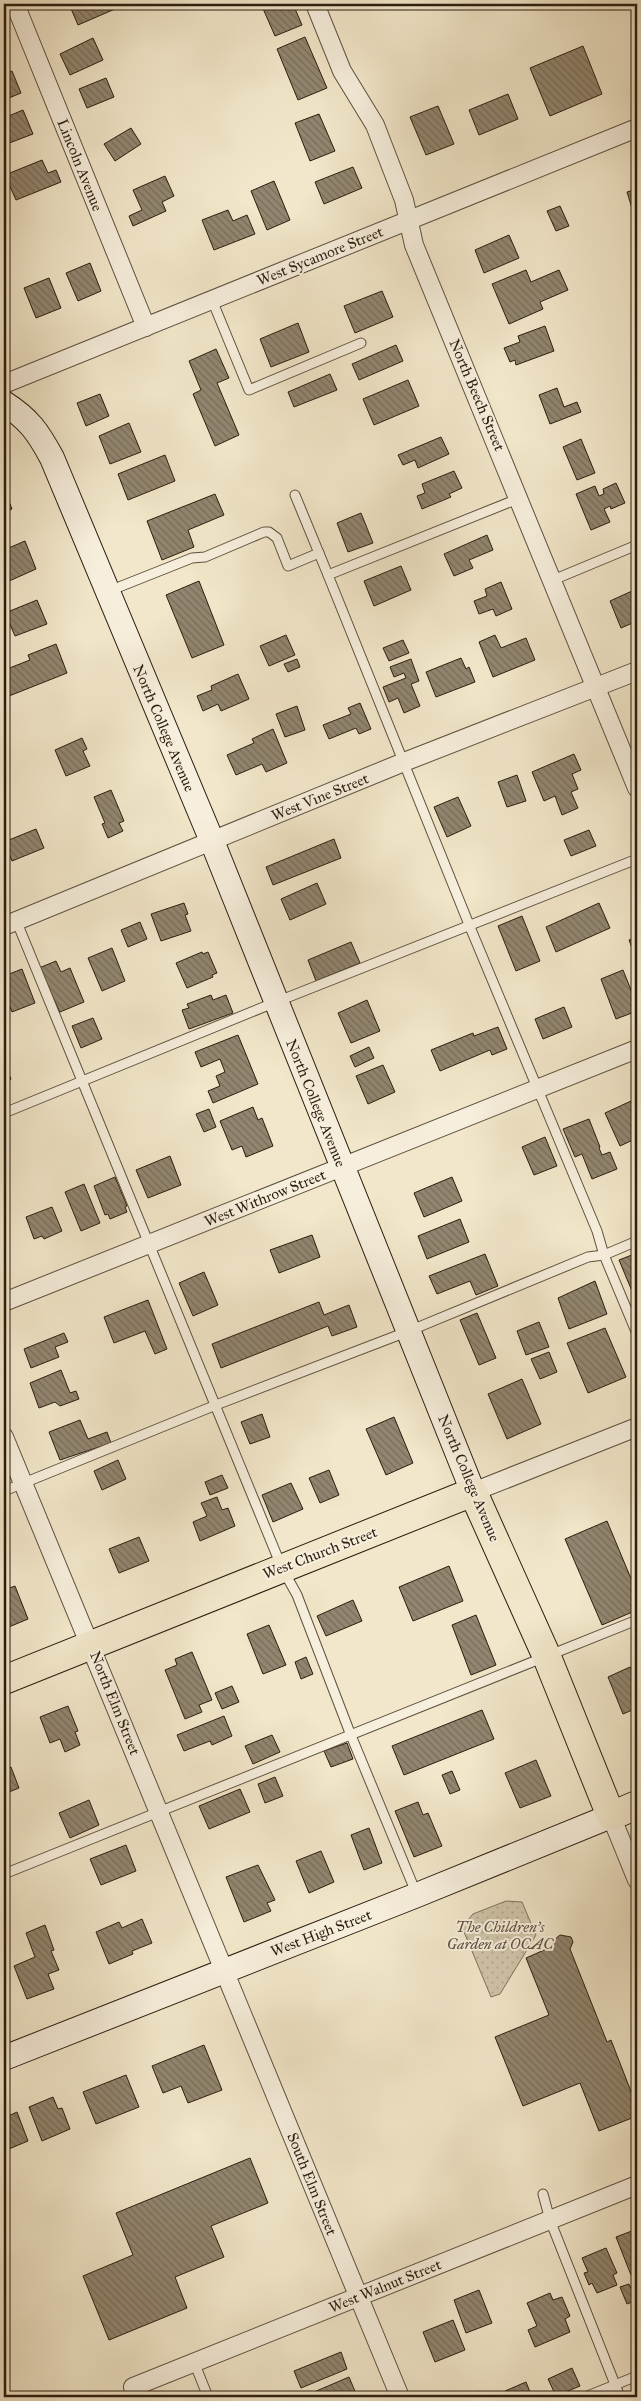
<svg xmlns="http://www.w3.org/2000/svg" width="641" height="2401" font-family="'IM FELL Great Primer',serif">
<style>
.green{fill:url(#green-dots);stroke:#7e715c}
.building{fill:url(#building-back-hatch);stroke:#2b1d0f}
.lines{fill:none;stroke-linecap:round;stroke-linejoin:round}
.lane-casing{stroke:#5d503e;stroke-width:11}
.street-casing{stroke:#5d503e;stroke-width:20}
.secondary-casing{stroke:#2b1d0f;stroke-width:26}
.highway-casing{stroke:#2b1d0f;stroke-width:30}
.lane{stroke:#f7efdd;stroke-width:9}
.street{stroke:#f7efdd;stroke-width:18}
.secondary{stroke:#f7efdd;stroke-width:24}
.highway{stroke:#f2e7ca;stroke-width:28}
.labels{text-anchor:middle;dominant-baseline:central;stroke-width:4;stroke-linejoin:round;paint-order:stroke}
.street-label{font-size:15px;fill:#2b1d0f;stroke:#f7efdd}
.park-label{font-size:15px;font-style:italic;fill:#5d4f3e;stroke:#f7efdd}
</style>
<defs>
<pattern id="green-dots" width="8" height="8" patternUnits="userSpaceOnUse" patternTransform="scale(1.25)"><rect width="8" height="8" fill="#d0c5aa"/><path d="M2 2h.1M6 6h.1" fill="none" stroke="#b3a991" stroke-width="1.8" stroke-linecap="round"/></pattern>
<pattern id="building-back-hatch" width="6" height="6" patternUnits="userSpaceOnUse" patternTransform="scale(1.25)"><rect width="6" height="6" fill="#928670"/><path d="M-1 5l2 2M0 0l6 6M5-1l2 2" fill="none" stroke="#776d5a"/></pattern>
</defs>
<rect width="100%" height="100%" fill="#f2e7ca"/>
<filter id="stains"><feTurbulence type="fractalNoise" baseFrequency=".004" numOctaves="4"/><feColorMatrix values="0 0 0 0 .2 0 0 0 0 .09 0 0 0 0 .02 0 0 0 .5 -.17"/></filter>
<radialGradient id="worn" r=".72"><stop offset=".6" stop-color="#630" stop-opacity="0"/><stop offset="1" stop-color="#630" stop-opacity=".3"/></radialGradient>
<polygon class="green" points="506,1901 522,1902 536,1935 500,1994 491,1997 462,1927 473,1914"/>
<g class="building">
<polygon points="69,4 112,4 115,9 78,25"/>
<polygon points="261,4 293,4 302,25 275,36"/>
<polygon points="305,37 327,88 298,100 277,49"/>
<polygon points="93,38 103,60 70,75 60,54"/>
<polygon points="583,46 602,94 550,116 530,68"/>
<polygon points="12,71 21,93 4,100 4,75"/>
<polygon points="106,78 114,97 87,108 79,89"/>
<polygon points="508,94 518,119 479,135 469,110"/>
<polygon points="438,106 454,144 426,155 410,117"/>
<polygon points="23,110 33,134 4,145 4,118"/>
<polygon points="319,114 335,151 310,161 295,123"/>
<polygon points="131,128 141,144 115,161 104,144"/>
<polygon points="42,160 48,173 56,170 61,182 16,200 5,175"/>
<polygon points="353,167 362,188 324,204 315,182"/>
<polygon points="165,176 174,196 162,202 166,211 133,226 129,216 142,210 133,190"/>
<polygon points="274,181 290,220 267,230 251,191"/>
<polygon points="637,189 637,218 635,218 627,192"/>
<polygon points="560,206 569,226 556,231 547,211"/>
<polygon points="228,210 233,221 247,215 255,234 214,250 202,220"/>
<polygon points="509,235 519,258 484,273 475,250"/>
<polygon points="90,263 101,291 78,301 66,273"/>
<polygon points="526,270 531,282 559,270 568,290 540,302 543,309 509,324 492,284"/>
<polygon points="49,278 61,308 36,318 24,288"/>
<polygon points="382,291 393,317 355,333 344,306"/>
<polygon points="298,323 309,352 271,367 260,339"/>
<polygon points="545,326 554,351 516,365 515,360 510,362 504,348 520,342 518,336"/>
<polygon points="396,345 403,361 359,380 352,364"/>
<polygon points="216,349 229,378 217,383 239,435 215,446 193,394 201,390 189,361"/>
<polygon points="330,374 337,390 294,407 288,392"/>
<polygon points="408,380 419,406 374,425 363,399"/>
<polygon points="557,388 564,407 577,402 581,412 550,424 539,395"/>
<polygon points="100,394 109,416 86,426 77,403"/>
<polygon points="129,423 141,452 110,464 99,436"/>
<polygon points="441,437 449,454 418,468 415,460 403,465 398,455"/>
<polygon points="581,439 595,473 577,480 563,447"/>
<polygon points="165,455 175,481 128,500 118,474"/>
<polygon points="454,471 462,488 449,494 451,497 422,509 417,496 425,493 422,484"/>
<polygon points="616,483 625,503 611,509 610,506 604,509 610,522 591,530 576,494 595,486 599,496 604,494 603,489"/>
<polygon points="4,489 12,509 4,512"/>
<polygon points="215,494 224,515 188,530 194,547 162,560 147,521"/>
<polygon points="361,513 373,543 348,552 337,523"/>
<polygon points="487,535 493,550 469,560 473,568 454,576 444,554"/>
<polygon points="25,541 36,569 7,582 4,575 4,550"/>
<polygon points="401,566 411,590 374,606 364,581"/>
<polygon points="199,581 224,645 192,658 166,595"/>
<polygon points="501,582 512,609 496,616 493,609 479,614 474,601 487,596 485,589"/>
<polygon points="632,591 637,604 637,621 621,628 610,601"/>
<polygon points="37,600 47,624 15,636 5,613"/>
<polygon points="286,635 295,655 269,666 260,646"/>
<polygon points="495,635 501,648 526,638 535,660 493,677 479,642"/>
<polygon points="403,640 409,653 389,661 383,648"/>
<polygon points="56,644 67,673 4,698 4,665 6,665 7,669 30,660 28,655"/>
<polygon points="461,658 466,669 469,667 475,682 436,697 426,672"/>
<polygon points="297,659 300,667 288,672 284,664"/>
<polygon points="411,659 419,681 411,684 420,706 404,713 398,698 389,702 383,687 406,678 404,673 394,677 390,667"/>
<polygon points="238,674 249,699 221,711 218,704 203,711 197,696 212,690 211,686"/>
<polygon points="360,703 371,729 359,734 356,728 329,739 323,725 351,714 348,708"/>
<polygon points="297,706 305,730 285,737 276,714"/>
<polygon points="273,729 287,763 266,772 262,764 236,775 227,755 254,743 252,739"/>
<polygon points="82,738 87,749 83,751 90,766 66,776 55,750"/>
<polygon points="574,754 581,770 572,774 578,789 571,792 578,808 562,815 555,796 544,801 532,772"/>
<polygon points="517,775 526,801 507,807 498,782"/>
<polygon points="111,790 124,821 119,823 123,831 108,838 102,824 105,823 94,797"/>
<polygon points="458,797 471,826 447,837 434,807"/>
<polygon points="36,829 44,848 12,861 4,842"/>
<polygon points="589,830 596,846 571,856 564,840"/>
<polygon points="334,839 341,858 273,885 266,867"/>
<polygon points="317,883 326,904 290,920 281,899"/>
<polygon points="184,903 188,914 185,915 191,931 161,941 151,914"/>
<polygon points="599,903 610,928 556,952 546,927"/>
<polygon points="522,916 540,961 516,971 498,926"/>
<polygon points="140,922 147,939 128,947 121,930"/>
<polygon points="637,937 637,961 629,940"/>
<polygon points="351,942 360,963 316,981 308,960"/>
<polygon points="112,948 125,981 102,991 88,958"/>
<polygon points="202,952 203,954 208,952 217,973 212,975 213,977 187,988 176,963"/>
<polygon points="56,961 61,972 70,968 84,1002 60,1012 39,968"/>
<polygon points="22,969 35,1003 12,1012 4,992 4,976"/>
<polygon points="623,970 637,1005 637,1011 616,1019 601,979"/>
<polygon points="211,995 213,1000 226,995 233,1013 189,1029 182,1010 189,1008 187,1004"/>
<polygon points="367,1000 380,1031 351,1043 338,1013"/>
<polygon points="564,1007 572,1027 543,1039 535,1019"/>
<polygon points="93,1018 102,1039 81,1048 72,1026"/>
<polygon points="498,1027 507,1049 492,1055 490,1050 440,1071 431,1050 473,1033 474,1036"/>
<polygon points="238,1035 258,1084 213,1103 208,1091 220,1086 216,1076 225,1072 220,1059 201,1067 195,1052"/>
<polygon points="369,1047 374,1058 355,1067 350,1056"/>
<polygon points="4,1063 11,1079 4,1083"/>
<polygon points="383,1065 395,1092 368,1104 356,1076"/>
<polygon points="631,1101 637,1116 637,1138 620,1146 605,1113"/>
<polygon points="253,1107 258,1120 262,1118 273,1146 246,1157 242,1146 232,1150 220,1121"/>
<polygon points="209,1109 216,1127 204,1132 196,1114"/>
<polygon points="589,1119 600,1147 599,1148 602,1155 610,1152 617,1169 592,1179 582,1154 575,1157 563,1129"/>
<polygon points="545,1137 557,1166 534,1175 522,1147"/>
<polygon points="170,1156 181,1185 148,1198 136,1170"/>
<polygon points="115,1177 127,1206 125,1207 127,1212 110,1219 108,1214 105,1215 94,1186"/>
<polygon points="452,1177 462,1201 424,1217 414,1193"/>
<polygon points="84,1184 100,1223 81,1231 65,1192"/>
<polygon points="52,1207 62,1231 44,1239 42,1236 34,1239 26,1217"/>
<polygon points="460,1219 469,1242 427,1259 418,1236"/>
<polygon points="312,1235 320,1257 279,1273 270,1250"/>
<polygon points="637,1253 637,1303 619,1260"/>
<polygon points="485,1254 498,1286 476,1295 470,1281 437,1294 429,1276"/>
<polygon points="204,1272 218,1305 193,1316 179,1283"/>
<polygon points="595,1281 607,1314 569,1329 558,1298"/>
<polygon points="148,1300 167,1349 155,1354 145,1331 114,1343 104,1317"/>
<polygon points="319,1302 324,1315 349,1305 357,1327 332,1336 328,1326 221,1368 212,1344"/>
<polygon points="477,1313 496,1358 479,1365 460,1320"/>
<polygon points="539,1322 549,1347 526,1355 517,1331"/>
<polygon points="605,1328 626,1377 588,1393 567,1343"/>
<polygon points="64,1333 68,1342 55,1347 59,1357 31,1368 24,1349"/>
<polygon points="549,1352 557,1372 540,1379 531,1359"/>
<polygon points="61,1370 70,1393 76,1391 79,1399 60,1406 55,1402 39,1408 30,1383"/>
<polygon points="522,1379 541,1424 507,1439 488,1394"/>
<polygon points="262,1414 270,1437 250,1444 241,1422"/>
<polygon points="394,1417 413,1463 386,1475 366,1429"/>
<polygon points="80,1420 88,1439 107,1432 111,1443 60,1460 49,1432"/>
<polygon points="118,1460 126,1479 102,1490 94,1471"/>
<polygon points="329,1470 339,1495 320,1503 309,1478"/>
<polygon points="222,1475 228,1488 210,1495 205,1482"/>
<polygon points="291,1483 303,1509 273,1522 262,1495"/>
<polygon points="217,1497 222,1510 228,1508 235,1526 200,1541 193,1522 207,1516 201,1503"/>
<polygon points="607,1521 637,1593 637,1610 602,1625 565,1539"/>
<polygon points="139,1537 149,1561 119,1573 109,1549"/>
<polygon points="449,1566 463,1601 413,1621 399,1587"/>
<polygon points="15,1586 28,1619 4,1629 4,1590"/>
<polygon points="353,1600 362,1621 326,1636 317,1616"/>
<polygon points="476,1615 496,1665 471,1675 452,1625"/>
<polygon points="269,1625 286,1665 263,1674 247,1634"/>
<polygon points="192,1652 212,1700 199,1705 202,1712 185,1719 165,1670 177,1665 175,1659"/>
<polygon points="306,1657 313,1674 301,1679 295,1662"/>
<polygon points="630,1667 637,1684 637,1708 623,1714 608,1677"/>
<polygon points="232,1686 239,1702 222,1709 215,1693"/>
<polygon points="68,1706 78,1731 75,1732 80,1745 65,1752 60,1739 50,1743 40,1717"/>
<polygon points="482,1710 494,1739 404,1775 392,1746"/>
<polygon points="224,1716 232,1736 212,1745 210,1741 184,1751 177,1735"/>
<polygon points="272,1735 280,1752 253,1764 245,1746"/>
<polygon points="347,1743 353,1759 331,1767 324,1751"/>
<polygon points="536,1760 551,1796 520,1808 505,1773"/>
<polygon points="11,1767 19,1788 4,1794 4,1770"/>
<polygon points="452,1771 460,1790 450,1794 442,1775"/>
<polygon points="275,1777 283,1796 265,1803 258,1784"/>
<polygon points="240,1789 250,1812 209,1829 199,1806"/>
<polygon points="89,1800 99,1825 70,1838 59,1813"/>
<polygon points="418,1802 423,1815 428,1813 442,1846 414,1857 395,1811"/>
<polygon points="369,1828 382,1863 364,1870 351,1835"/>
<polygon points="126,1845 136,1871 101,1885 90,1859"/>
<polygon points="321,1851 334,1882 309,1893 296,1861"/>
<polygon points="258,1865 275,1900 267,1903 271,1911 244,1922 226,1877"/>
<polygon points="142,1919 152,1943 132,1951 133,1954 109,1964 96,1932 119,1922 122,1928"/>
<polygon points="45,1925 54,1950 51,1951 59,1970 48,1974 54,1989 27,1999 14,1966 35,1957 26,1933"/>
<polygon points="560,1935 571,1937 573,1942 570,1949 607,2042 611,2040 637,2107 637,2116 599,2131 580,2083 523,2106 495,2037 549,2015 526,1958 551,1947 554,1940"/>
<polygon points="204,2045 222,2090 188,2103 181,2086 163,2093 152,2066"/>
<polygon points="126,2075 139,2107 96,2124 83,2092"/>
<polygon points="53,2097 58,2109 62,2108 70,2129 42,2141 29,2107"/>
<polygon points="17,2112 28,2141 4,2151 4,2118"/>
<polygon points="250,2158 268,2203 211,2226 224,2257 175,2277 187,2308 109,2340 83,2276 133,2255 116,2213"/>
<polygon points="637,2229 637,2273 631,2275 616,2237"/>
<polygon points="606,2248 617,2273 613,2275 617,2285 597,2293 592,2283 589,2285 584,2273 588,2272 582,2258"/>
<polygon points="629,2284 637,2300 627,2304 620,2287"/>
<polygon points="479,2290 492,2323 466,2333 454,2300"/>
<polygon points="550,2293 553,2300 562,2297 570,2316 565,2319 570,2332 535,2347 528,2330 537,2326 527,2303"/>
<polygon points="453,2320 465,2350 435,2362 423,2332"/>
<polygon points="341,2352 347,2369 301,2388 294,2371"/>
<polygon points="572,2368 580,2386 556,2396 548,2379"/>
<polygon points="349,2377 357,2396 308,2397 307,2395"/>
<polygon points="526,2382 532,2397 508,2397 505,2391"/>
<polygon points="479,2391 481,2397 464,2397"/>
</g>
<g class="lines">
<g class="lane-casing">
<g id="lane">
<polyline points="212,300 249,390 361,343"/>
<polyline points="295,495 328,575"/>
<polyline points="520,498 328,575 470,927 597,1231 604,1255 637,1334"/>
<polyline points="553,580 637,545"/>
<polyline points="109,591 192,558 205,557 264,532 269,532 277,538 288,566 319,553"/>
<polyline points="16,920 282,1568 297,1595 350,1733 417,1895"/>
<polyline points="4,1113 276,1002 637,859"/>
<polyline points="4,1491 216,1405 409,1331 588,1257 604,1255 637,1241"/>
<polyline points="4,1874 637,1620"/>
<polyline points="543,2194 550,2220 620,2397"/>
<polyline points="194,2362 208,2397"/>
<polyline points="585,2397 637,2376"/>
</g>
</g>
<g class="street-casing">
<g id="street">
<polyline points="15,4 146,327"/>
<polyline points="315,4 342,71 375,125 404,200 414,245 637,788"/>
<polyline points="4,384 637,128"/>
<polyline points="4,926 404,762 637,671"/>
<polyline points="4,1302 637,1049"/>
<polyline points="4,1437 400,2397"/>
<polyline points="473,1492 637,1427"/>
<polyline points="611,1816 637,1880"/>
<polyline points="133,2387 637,2185"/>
</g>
</g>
<g class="secondary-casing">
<g id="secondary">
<path d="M4 403C29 419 38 432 52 458L212 841 473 1492"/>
<polyline points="4,2058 417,1895 611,1816"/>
</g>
</g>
<g class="highway-casing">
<polyline id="highway" points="4,1680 473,1492 547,1657 611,1816 637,1805"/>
</g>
<use href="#lane" class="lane"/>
<use href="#street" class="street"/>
<use href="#secondary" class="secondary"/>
<use href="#highway" class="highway"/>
</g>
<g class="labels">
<g class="street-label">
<text transform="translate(80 165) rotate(68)">Lincoln Avenue</text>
<text transform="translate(320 256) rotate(-22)">West Sycamore Street</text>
<text transform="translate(477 395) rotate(67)">North Beech Street</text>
<text transform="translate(164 728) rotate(67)">North College Avenue</text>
<text transform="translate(320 797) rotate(-22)">West Vine Street</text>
<text transform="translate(316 1103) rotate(68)">North College Avenue</text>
<text transform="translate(265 1198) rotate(-22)">West Withrow Street</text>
<text transform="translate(469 1478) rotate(67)">North College Avenue</text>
<text transform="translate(320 1553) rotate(-21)">West Church Street</text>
<text transform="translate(115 1703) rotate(68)">North Elm Street</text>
<text transform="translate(321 1933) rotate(-21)">West High Street</text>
<text transform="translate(312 2184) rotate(68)">South Elm Street</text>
<text transform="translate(385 2286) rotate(-22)">West Walnut Street</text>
</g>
<g class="park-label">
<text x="500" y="1927">The Children’s<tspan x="500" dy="17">Garden at OCAC</tspan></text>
</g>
</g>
<rect width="641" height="2401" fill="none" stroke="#f2e7ca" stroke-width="20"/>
<rect x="5" y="5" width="631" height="2391" fill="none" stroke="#2b1d0f" stroke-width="2.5"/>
<rect x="10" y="10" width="621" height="2381" fill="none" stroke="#2b1d0f"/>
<rect width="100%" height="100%" filter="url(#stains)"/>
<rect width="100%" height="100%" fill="url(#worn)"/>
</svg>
